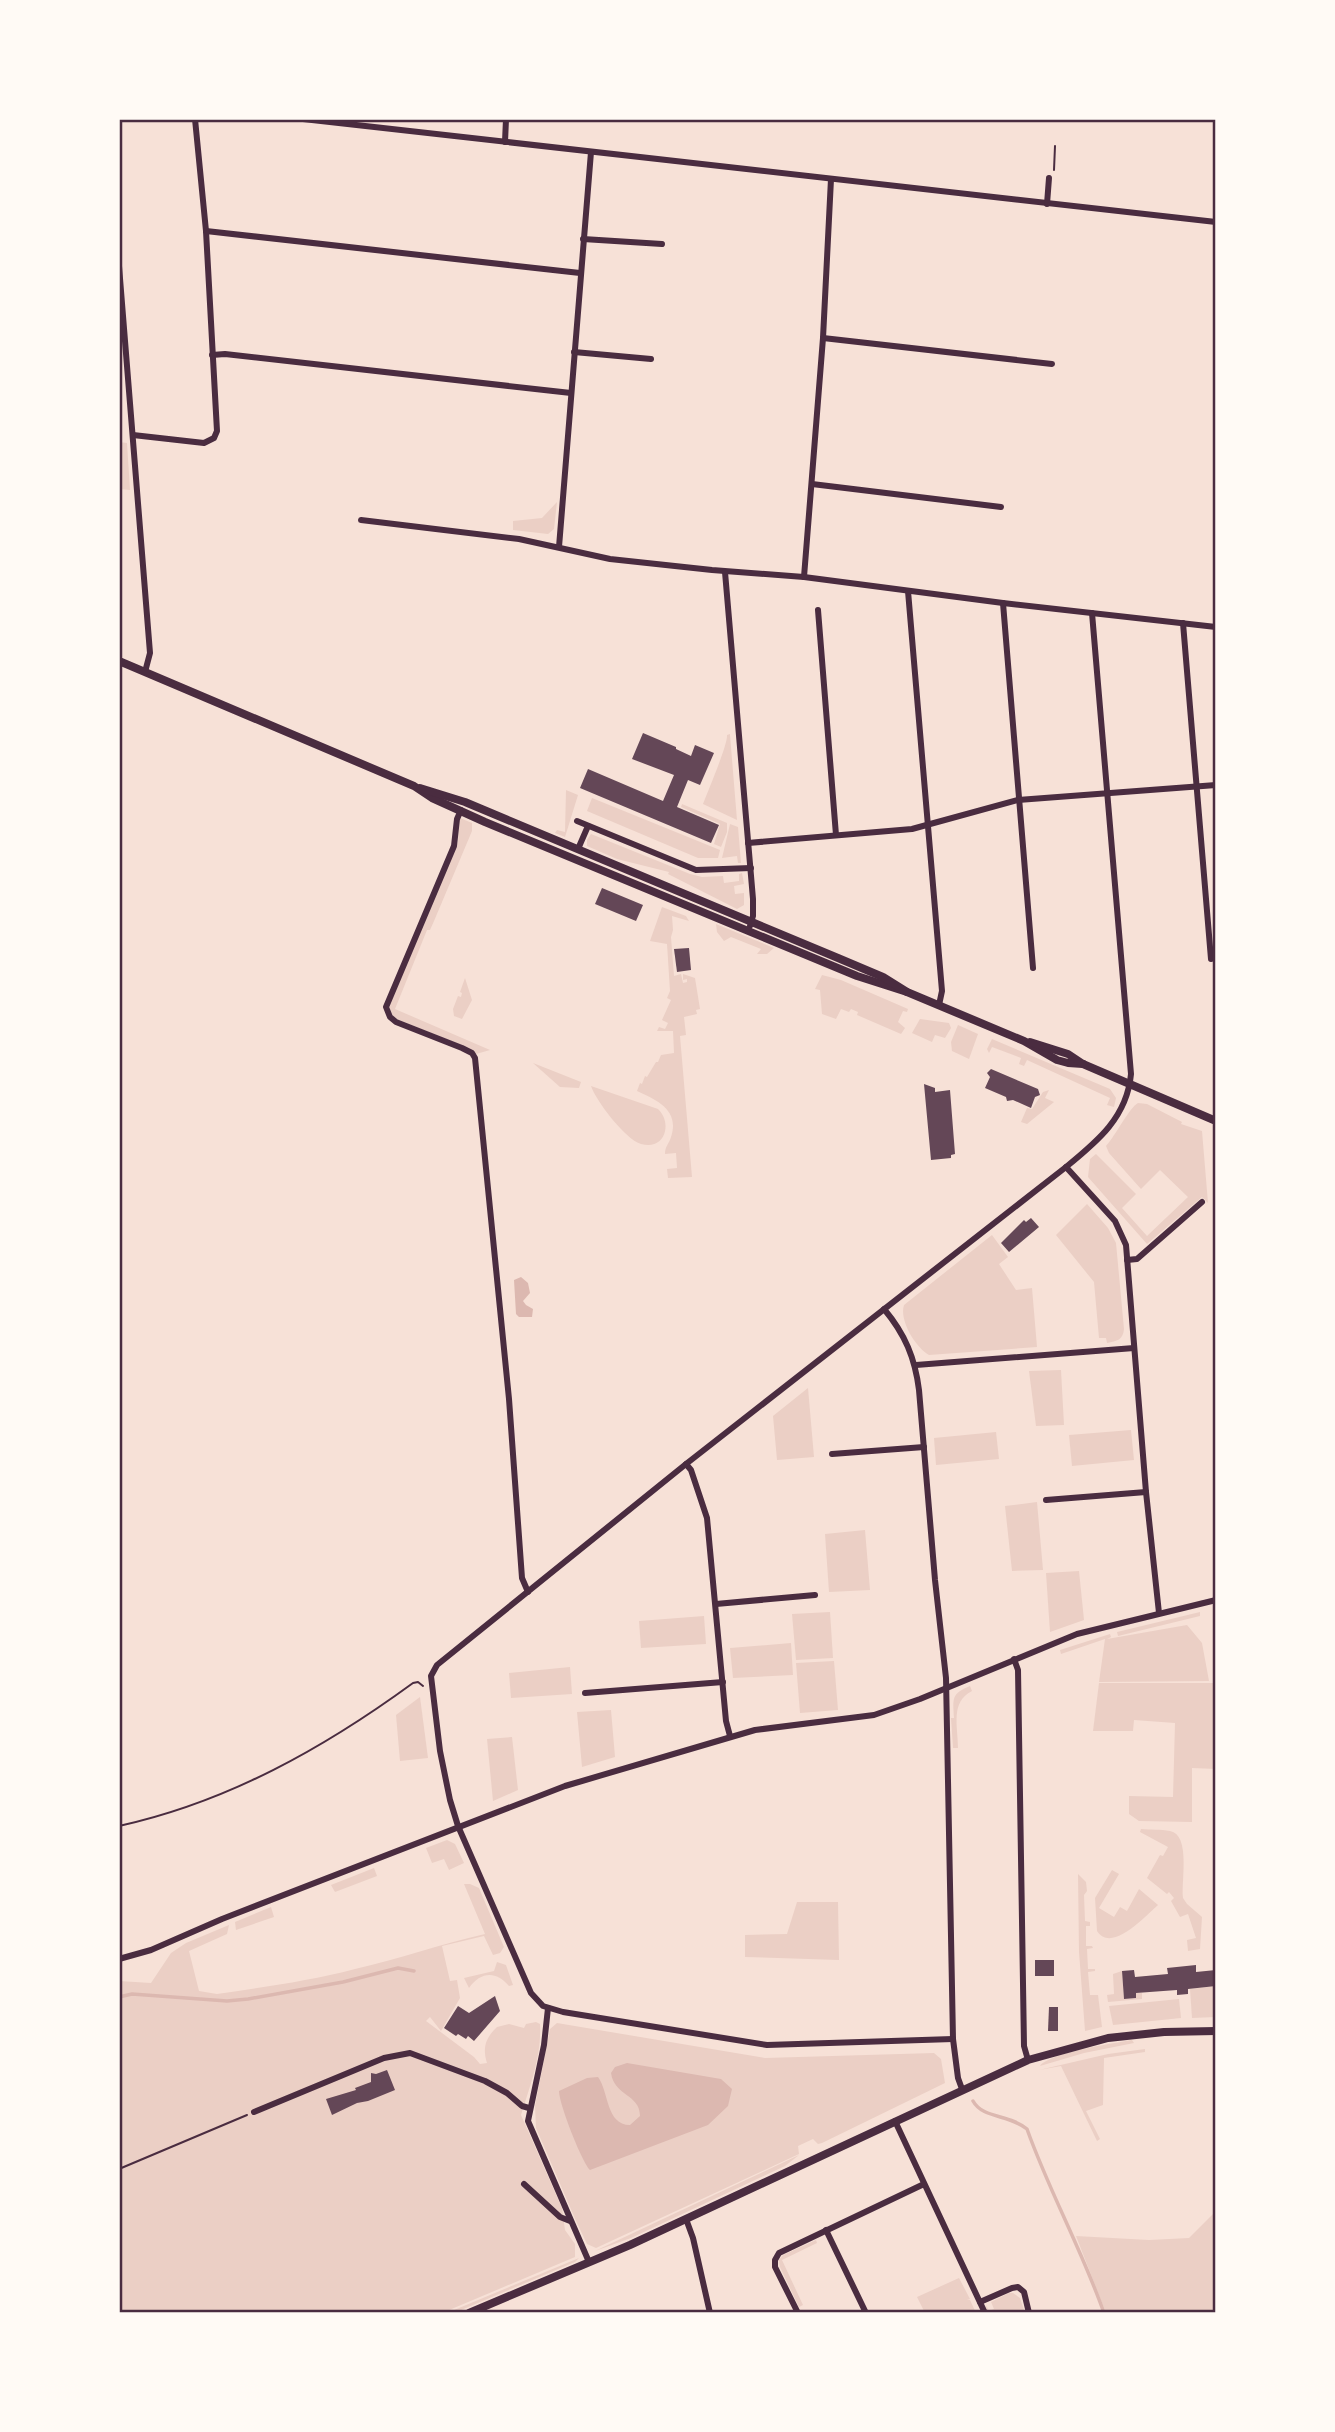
<svg xmlns="http://www.w3.org/2000/svg" width="1335" height="2432" font-family="Quicksand,sans-serif">
<style>
.green{fill:#ebcfc5}
.water{fill:#dcb8b0}
.lines{fill:none;stroke-linecap:round;stroke-linejoin:round}
.stream{stroke:#dcb8b0;stroke-width:3.5}
.building{fill:#644757}
.path{stroke:#4a2c40;stroke-width:2}
.minor{stroke:#4a2c40;stroke-width:6}
.tertiary{stroke:#4a2c40;stroke-width:8}
.neatline{fill:none;stroke:#4a2c40;stroke-width:2.5}
</style>
<rect width="100%" height="100%" fill="#f7e1d7"/>
<g class="green">
<polygon points="119,442 127,443 130,490 119,489"/>
<polygon points="557,502 554,529 548,534 513,530 513,521 542,518"/>
<path d="M730 734V735L737 820 703 804C708 791 728 744 727 735Z"/>
<polygon points="566,790 578,795 565,837 555,833 557,830 565,832"/>
<polygon points="592,798 720,850 718,858 698,858 587,811"/>
<polygon points="682,804 727,823 727,832 721,847 714,844 720,824 681,807"/>
<polygon points="460,818 472,823 472,831 434,921 430,930 427,930 395,1009 490,1050 476,1054 469,1048 399,1020 393,1016 389,1007 458,842"/>
<polygon points="730,824 738,827 741,863 738,863 737,856 722,858"/>
<polygon points="591,834 690,874 702,877 723,876 724,883 739,881 739,874 742,873 744,884 734,886 735,894 744,893 744,905 737,909 668,874 669,872 617,859 587,846 587,840"/>
<path d="M662 907 686 916 689 921 672 916 673 930 671 937 674 976 681 974 683 983 687 982V979L683 980V974L695 978 700 1009 696 1010 697 1014 684 1017 686 1035 680 1036 692 1177 668 1178 667 1169 677 1168 676 1153 665 1154C665 1146 669 1144 671 1137 680 1110 657 1100 637 1091L640 1083 642 1084 645 1076 647 1077 656 1062H658L661 1055 674 1053 673 1031H657L659 1027 665 1029 668 1023 662 1020 671 1000 667 998 670 991 667 944 650 941Z"/>
<polygon points="716,924 774,948 767,954 757,954 761,949 731,937 724,941 717,932"/>
<polygon points="822,975 841,980 908,1009 907,1012 903,1011 898,1022 905,1028 901,1034 857,1015 858,1012 851,1009 849,1012 841,1009 836,1019 822,1014 820,990 815,989"/>
<polygon points="465,978 472,1000 462,1019 454,1016 453,1009 458,996 461,997 462,993 460,992"/>
<polygon points="920,1019 949,1023 951,1028 945,1038 935,1035 932,1042 912,1033"/>
<polygon points="958,1025 978,1034 969,1059 952,1051 951,1042"/>
<polygon points="992,1039 1110,1089 1116,1098 1114,1107 1107,1105 1110,1098 1027,1060 1024,1066 1019,1064 1021,1058 992,1047 989,1053 987,1049"/>
<polygon points="533,1063 581,1082 579,1088 560,1087"/>
<path d="M591 1086 658 1109C673 1123 665 1151 641 1144 626 1140 596 1101 591 1086Z"/>
<polygon points="1049,1090 1045,1098 1054,1102 1027,1124 1021,1122 1027,1108 1032,1109 1043,1092"/>
<path d="M1138 1103 1147 1104 1182 1122 1181 1124 1202 1131 1208 1203 1202 1197 1147 1244 1088 1177 1090 1159 1096 1154 1136 1194 1122 1208 1147 1236 1188 1197 1160 1170 1141 1189 1109 1153 1106 1146C1116 1135 1129 1108 1138 1103Z"/>
<path d="M1087 1204 1108 1228 1116 1243 1124 1329C1123 1340 1117 1341 1107 1343L1106 1338H1099L1094 1282 1056 1235Z"/>
<path d="M992 1235 1008 1257 999 1264 1016 1290 1032 1288 1037 1347 929 1355C915 1347 899 1320 904 1305Z"/>
<polygon points="1061,1370 1064,1425 1036,1426 1029,1371"/>
<polygon points="808,1388 814,1457 777,1460 773,1416"/>
<polygon points="1131,1430 1134,1460 1072,1466 1069,1435"/>
<polygon points="996,1432 999,1459 936,1465 934,1438"/>
<polygon points="1037,1502 1043,1570 1012,1571 1005,1506"/>
<polygon points="865,1530 870,1590 829,1592 825,1534"/>
<polygon points="1079,1571 1084,1620 1050,1632 1046,1573"/>
<polygon points="830,1612 833,1658 796,1660 792,1614"/>
<polygon points="1200,1612 1200,1616 1118,1636 1117,1632"/>
<polygon points="704,1616 706,1644 641,1648 639,1621"/>
<polygon points="1187,1625 1202,1643 1209,1681 1099,1682 1105,1639 1061,1654 1060,1650 1110,1634 1111,1637 1107,1639"/>
<polygon points="791,1643 793,1675 733,1678 730,1648"/>
<polygon points="834,1661 838,1710 800,1713 796,1663"/>
<polygon points="570,1667 572,1694 511,1698 509,1673"/>
<polygon points="1099,1683 1216,1683 1216,1769 1192,1768 1192,1822 1139,1821 1129,1814 1129,1796 1173,1797 1175,1723 1134,1720 1133,1731 1093,1731"/>
<path d="M970 1686 972 1691C950 1702 958 1726 958 1748H953L951 1718H954C953 1698 951 1694 970 1686Z"/>
<polygon points="420,1697 428,1758 400,1761 396,1715"/>
<polygon points="611,1710 615,1757 582,1767 577,1712"/>
<polygon points="512,1737 518,1790 493,1801 487,1739"/>
<path d="M1141 1829C1150 1830 1161 1829 1170 1831 1191 1835 1181 1881 1183 1898L1187 1904 1202 1917 1200 1949 1188 1951 1187 1940 1196 1938 1188 1914 1180 1917 1171 1901 1174 1898 1169 1892 1167 1894 1147 1878 1160 1855 1163 1856 1168 1847 1140 1832Z"/>
<polygon points="447,1840 455,1844 464,1863 449,1870 444,1859 432,1863 426,1848"/>
<polygon points="374,1868 377,1876 335,1892 331,1885"/>
<path d="M1112 1870 1119 1874 1099 1908 1114 1917 1120 1907 1127 1911 1139 1889 1158 1905C1146 1915 1112 1954 1097 1931L1095 1898Z"/>
<polygon points="1078,1874 1086,1882 1087,1891 1084,1895 1085,1921 1090,1922 1090,1926 1086,1926 1086,1946 1092,1946 1093,1948 1087,1949 1088,1969 1095,1969 1095,1971 1088,1972 1090,1995 1098,1995 1102,2027 1085,2031 1079,1952"/>
<path d="M464 1884H470L479 1888 504 1947 500 1953 493 1955 484 1936 442 1946 450 1981 457 1980 460 1998 441 2031 430 2017 426 2021 474 2057 480 2064 487 2063C482 2048 486 2037 497 2027L509 2024 524 2028 526 2024 536 2022 540 2024C542 2055 530 2086 521 2115L562 2208 565 2230 575 2244V2257L442 2313H119V1981L151 1983 171 1953 186 1943 229 1925 227 1934 189 1951 199 1991 217 1994C263 1987 310 1981 355 1969 399 1959 441 1944 485 1934Z"/>
<polygon points="797,1902 838,1902 839,1960 745,1957 745,1935 787,1934"/>
<polygon points="271,1907 274,1917 236,1930 235,1922"/>
<path d="M497 1962 506 1965 513 1985 509 1986C496 1970 480 1972 469 1988L464 1978 494 1971Z"/>
<polygon points="1122,1971 1124,1999 1136,1998 1136,1993 1142,1993 1142,1999 1108,2002 1107,1995 1114,1994 1113,1974"/>
<polygon points="1216,1986 1216,2017 1192,2018 1190,1989"/>
<polygon points="1179,1999 1181,2018 1113,2025 1109,2006"/>
<polygon points="557,2023 765,2058 934,2053 941,2059 945,2083 822,2143 818,2144 813,2139 798,2146 799,2154 596,2248 587,2244 576,2221 536,2128 535,2106 550,2029"/>
<path d="M1132 2040 1134 2043 1084 2053 1040 2066C1049 2053 1114 2043 1132 2040Z"/>
<polygon points="1145,2049 1145,2052 1104,2058 1103,2105 1086,2111 1100,2139 1097,2141 1061,2066 1039,2070 1108,2054"/>
<polygon points="799,2155 785,2166 631,2238 595,2251"/>
<polygon points="1216,2211 1215,2313 1106,2313 1076,2236 1149,2240 1189,2238"/>
<polygon points="816,2240 817,2243 782,2260 803,2305 799,2307 780,2267 779,2260 783,2255"/>
<polygon points="579,2258 575,2262 454,2313 447,2313"/>
<polygon points="959,2278 970,2299 967,2300 970,2300 976,2313 925,2313 917,2297"/>
<polygon points="1009,2293 1013,2293 1020,2298 1025,2313 987,2313 986,2305 989,2311 994,2309 991,2302"/>
</g>
<g class="water">
<polygon points="521,1277 528,1283 530,1293 523,1301 526,1305 533,1309 532,1317 519,1317 516,1314 514,1280"/>
<path d="M627 2063 721 2079 732 2089 728 2106 708 2125 590 2170C582 2162 559 2104 559 2091L587 2078 598 2077C609 2092 606 2125 630 2125L640 2116C640 2094 614 2096 611 2073L615 2067Z"/>
</g>
<g class="lines">
<g class="stream">
<polyline points="119,1997 132,1994 227,2001 248,1999 343,1982 398,1968 414,1971"/>
<path d="M973 2101C983 2119 1009 2114 1027 2129 1049 2191 1082 2250 1104 2313"/>
</g>
</g>
<g class="building">
<polygon points="643,733 676,747 676,749 691,756 695,745 714,753 700,785 688,780 677,807 719,825 711,843 580,788 588,769 663,801 674,775 632,759"/>
<polygon points="602,888 643,905 636,921 595,904"/>
<polygon points="689,948 691,970 677,972 674,949"/>
<polygon points="991,1069 1038,1089 1040,1095 1035,1097 1031,1108 1013,1100 1007,1101 1006,1097 985,1088 990,1077 987,1073"/>
<polygon points="924,1084 935,1088 935,1092 950,1090 955,1154 951,1155 951,1158 931,1160"/>
<polygon points="1031,1218 1039,1227 1009,1252 1001,1243 1024,1220 1026,1222"/>
<rect x="1035" y="1960" width="19" height="16"/>
<polygon points="1196,1965 1196,1972 1216,1970 1216,1986 1188,1989 1188,1994 1177,1995 1177,1990 1136,1993 1136,1998 1124,1999 1122,1971 1134,1970 1135,1977 1168,1974 1167,1968"/>
<polygon points="495,1996 500,2011 474,2041 468,2036 466,2039 458,2034 456,2036 444,2028 458,2006 469,2013"/>
<polygon points="1049,2007 1058,2007 1058,2031 1048,2031"/>
<polygon points="387,2070 395,2090 368,2101 357,2103 332,2115 326,2099 356,2090 355,2088 371,2082 371,2073 376,2074"/>
</g>
<g class="lines">
<g class="path">
<polyline points="1054,170 1055,146"/>
<path d="M119 1826C228 1802 324 1748 413 1683L418 1682 423 1686"/>
<polyline points="119,2169 247,2115"/>
</g>
<g class="minor">
<polyline points="303,119 1216,222"/>
<polyline points="505,142 506,119"/>
<polyline points="1047,204 1049,178"/>
<polyline points="206,231 580,273"/>
<polyline points="583,239 662,244"/>
<polyline points="119,266 150,653 145,672"/>
<polyline points="823,338 1052,364"/>
<polyline points="574,352 651,359"/>
<polyline points="212,355 225,354 571,393"/>
<polyline points="133,435 204,443 214,438 217,431 206,231 195,119"/>
<polyline points="812,484 1001,507"/>
<polyline points="361,520 519,539 610,559 712,570 804,577 1003,603 1216,627"/>
<polyline points="559,547 591,152"/>
<polyline points="725,572 753,899 753,916 750,926"/>
<polyline points="804,577 823,338 831,179"/>
<polyline points="908,591 942,991 939,1005"/>
<polyline points="1003,603 1033,968"/>
<polyline points="818,610 836,835"/>
<polyline points="1183,623 1211,959"/>
<polyline points="461,810 457,819 454,846 386,1007 390,1017 396,1022 462,1048 472,1053 475,1058 509,1399 522,1578 528,1592"/>
<polyline points="577,821 696,870 751,868"/>
<polyline points="748,843 912,829 1018,800 1216,785"/>
<polyline points="578,849 588,826"/>
<polyline points="1066,1167 1115,1221 1126,1245 1146,1492 1159,1613"/>
<polyline points="1127,1260 1137,1259 1202,1202"/>
<path d="M884 1309C905 1334 915 1358 919 1390L935 1580 946 1678 953 2039 958 2078 962 2089"/>
<polyline points="916,1365 1134,1348"/>
<polyline points="832,1454 924,1447"/>
<polyline points="686,1464 691,1470 707,1518 726,1721 730,1736"/>
<polyline points="1046,1500 1146,1492"/>
<polyline points="716,1604 815,1595"/>
<polyline points="1014,1659 1018,1670 1024,2046 1028,2060"/>
<polyline points="585,1693 723,1682"/>
<polyline points="119,1959 151,1950 222,1919 565,1786 755,1730 874,1715 920,1699 1077,1634 1216,1600"/>
<polyline points="548,2008 544,2045 528,2121 589,2262"/>
<path d="M953 2039 767 2045 563 2012 543 2006 531 1993 458 1826 450 1800 440 1751 431 1676 437 1665 686 1464 1066 1167C1098 1141 1127 1117 1131 1074L1092 613"/>
<polyline points="254,2112 384,2058 410,2053 485,2081 507,2093 522,2106 529,2108"/>
<polyline points="895,2121 985,2313"/>
<polyline points="524,2184 560,2217 570,2221"/>
<polyline points="686,2219 693,2238 710,2313"/>
<polyline points="826,2230 866,2313"/>
<polyline points="980,2302 1012,2288 1018,2287 1024,2292 1029,2313"/>
<polyline points="798,2313 775,2267 775,2260 779,2253 924,2184"/>
</g>
<g class="tertiary">
<polyline points="119,661 414,786 432,798 485,822 857,976 907,992"/>
<polyline points="420,788 465,802 838,958 883,977 907,992 1024,1041 1057,1060 1068,1063 1083,1064"/>
<polyline points="1030,1042 1068,1054 1083,1064 1216,1121"/>
<polyline points="469,2313 630,2245 1028,2060 1108,2038 1164,2032 1216,2031"/>
</g>
</g>
<rect width="1335" height="2432" fill="none" stroke="#fffaf5" stroke-width="242"/>
<rect x="121" y="121" width="1093" height="2190" class="neatline"/>
</svg>
